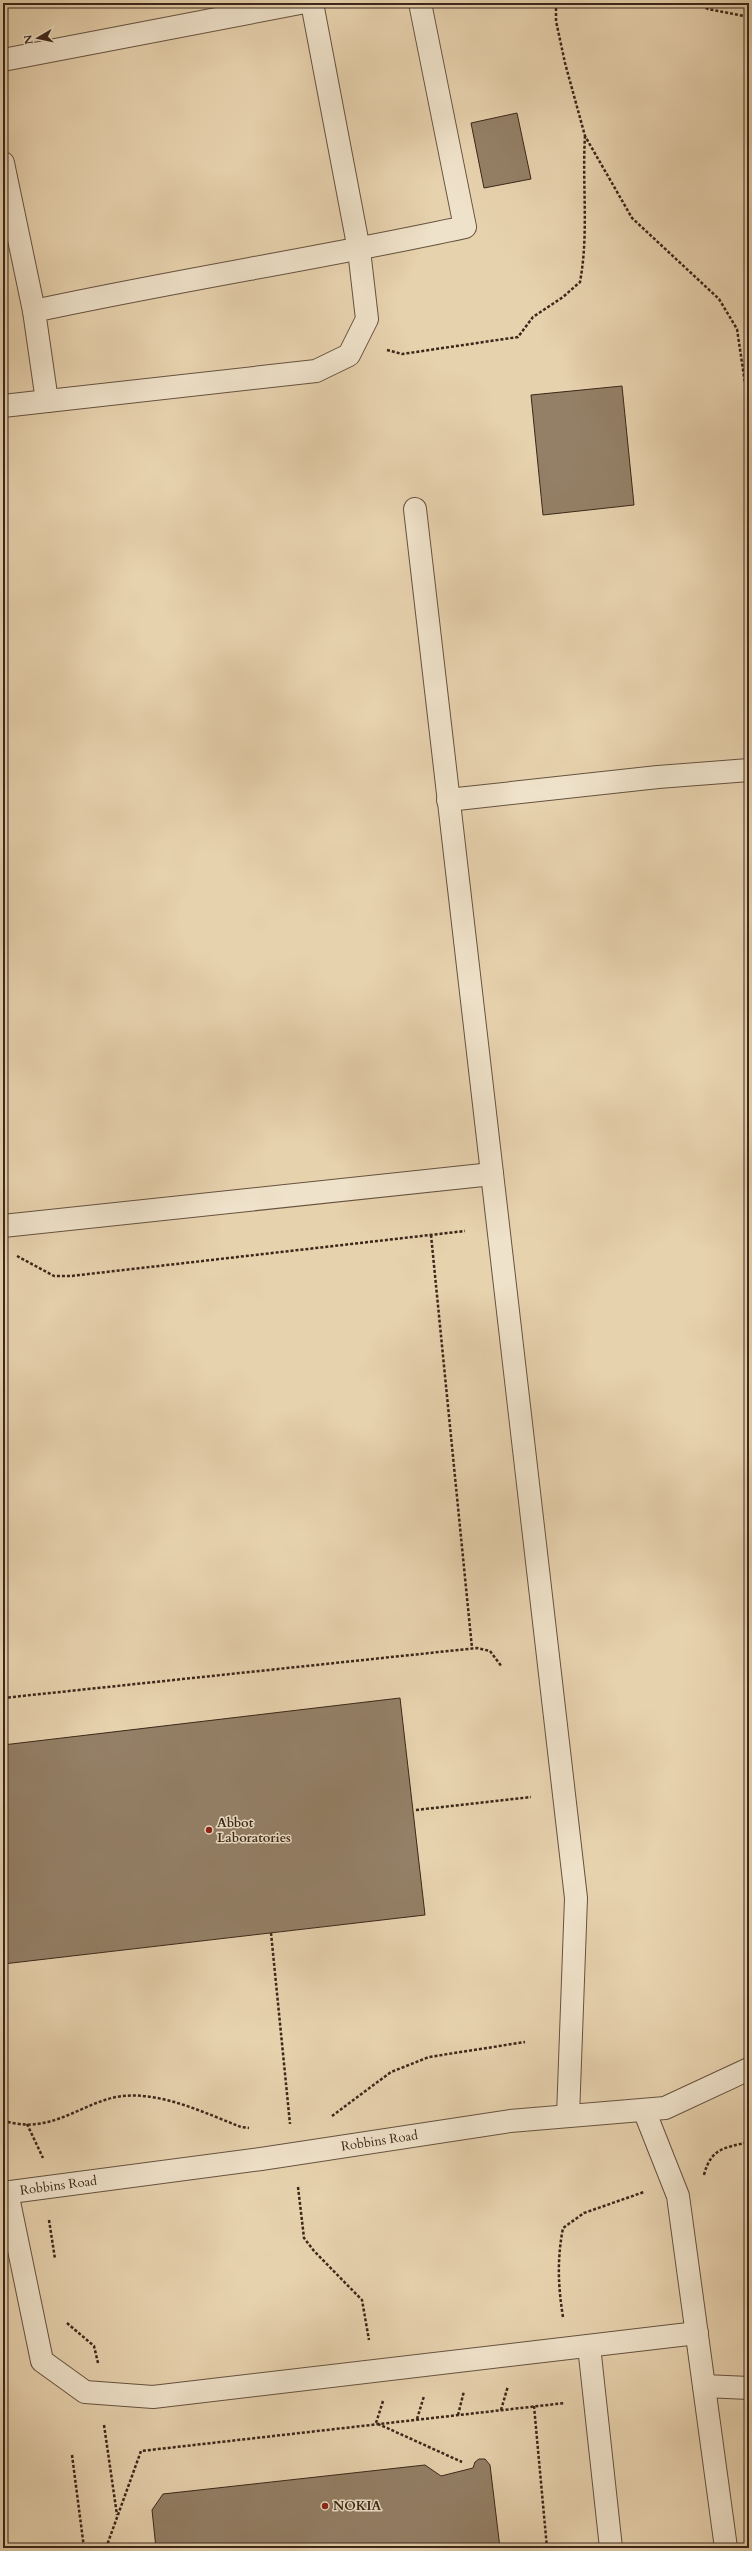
<svg xmlns="http://www.w3.org/2000/svg" width="752" height="2551" font-family="Cardo,serif">
<style>
.building{fill:#948067;stroke:#3b271a}
.lines{fill:none;stroke-linecap:round;stroke-linejoin:round}
.minor-casing{stroke:#66523f;stroke-width:24}
.path{stroke:#3b271a;stroke-width:2.5;stroke-dasharray:3 2;stroke-linecap:butt}
.minor{stroke:#efe2ca;stroke-width:22}
.poi-dot{fill:#8f2418;stroke:#efe2ca;stroke-width:1.5}
.labels{text-anchor:middle;dominant-baseline:central;stroke-width:3;stroke-linejoin:round;paint-order:stroke}
.poi-label{font-size:13px;font-weight:bold;fill:#3b271a;stroke:#efe2ca;text-anchor:start}
.street-label{font-size:13px;fill:#3b271a;stroke:#efe2ca}
</style>
<rect width="100%" height="100%" fill="#e7d2ae"/>
<filter id="stains"><feTurbulence type="fractalNoise" baseFrequency=".005" numOctaves="4"/><feColorMatrix values="0 0 0 0 .2 0 0 0 0 .09 0 0 0 0 .02 0 0 0 .5 -.17"/></filter>
<radialGradient id="worn" r=".72"><stop offset=".6" stop-color="#630" stop-opacity="0"/><stop offset="1" stop-color="#630" stop-opacity=".3"/></radialGradient>
<g class="building">
<polygon points="517,113 531,179 484,188 471,123"/>
<polygon points="622,386 634,505 543,515 531,395"/>
<polygon points="400,1698 425,1915 3,1964 3,1745"/>
<polygon points="479,2459 485,2459 490,2465 500,2548 156,2548 152,2510 163,2494 425,2465 441,2476 473,2468 475,2462"/>
</g>
<g class="lines">
<g class="minor-casing">
<g id="minor">
<polyline points="3,60 300,3"/>
<polyline points="3,163 34,311"/>
<path d="M47 401 34 311C177 280 322 258 465 227L420 3"/>
<polyline points="3,406 316,371 349,355 367,319 359,250 312,3"/>
<polyline points="415,509 576,1898 568,2116"/>
<polyline points="448,800 658,777 749,770"/>
<polyline points="3,1226 492,1174"/>
<polyline points="644,2110 678,2196 726,2548"/>
<polyline points="7,2192 42,2361 85,2392 153,2397 697,2333"/>
<path id="s1" d="M3 2193 261 2159 510 2121 665 2108 749 2069"/>
<polyline points="589,2346 611,2548"/>
<polyline points="704,2386 749,2388"/>
</g>
</g>
<g class="path">
<polyline points="556,3 556,21 565,63 585,136 632,218 719,299 737,329 745,383 749,390"/>
<polyline points="697,3 708,9 749,17"/>
<path d="M387 350 402 354 518 337 533 317 563 297 580 282C589 233 582 185 585 136"/>
<polyline points="431,1235 472,1648"/>
<polyline points="17,1256 54,1276 71,1276 465,1231"/>
<polyline points="3,1698 477,1648 490,1651 502,1667"/>
<polyline points="416,1810 531,1797"/>
<polyline points="271,1933 290,2124"/>
<polyline points="332,2116 391,2072 429,2057 525,2042"/>
<path d="M3 2121C13 2123 26 2126 36 2124 67 2121 93 2099 123 2096 162 2092 205 2113 241 2127L249 2128"/>
<polyline points="27,2124 43,2158"/>
<path d="M704 2175C711 2148 724 2148 749 2142"/>
<polyline points="298,2187 304,2238 314,2251 362,2300 369,2340"/>
<polyline points="49,2220 55,2259"/>
<path d="M563 2317C558 2286 557 2259 563 2228L584 2213 644 2192"/>
<polyline points="67,2323 94,2346 98,2363"/>
<polyline points="383,2401 376,2423 462,2462"/>
<polyline points="534,2406 547,2548"/>
<polyline points="501,2410 508,2386"/>
<polyline points="458,2415 464,2391"/>
<polyline points="417,2419 424,2396"/>
<polyline points="104,2425 117,2515"/>
<polyline points="72,2455 84,2548"/>
<polyline points="106,2548 141,2451 565,2403"/>
</g>
<use href="#minor" class="minor"/>
</g>
<g class="poi-dot">
<circle cx="209" cy="1830" r="4"/>
<circle cx="325" cy="2506" r="4"/>
</g>
<g class="labels">
<g class="poi-label">
<text x="217" y="1823">Abbot<tspan x="217" dy="15">Laboratories</tspan></text>
<text x="333" y="2506">NOKIA</text>
</g>
<g class="street-label">
<text stroke="none"><textPath href="#s1" startOffset="380">Robbins Road</textPath></text>
<text stroke="none"><textPath href="#s1" startOffset="56">Robbins Road</textPath></text>
</g>
</g>
<rect width="752" height="2551" fill="none" stroke="#e7d2ae" stroke-width="16"/>
<rect x="4" y="4" width="744" height="2543" fill="none" stroke="#3b271a" stroke-width="2"/>
<rect x="8" y="8" width="736" height="2535" fill="none" stroke="#3b271a"/>
<g transform="translate(38 38) rotate(261)" stroke="#efe2ca" stroke-width="3" paint-order="stroke">
<path d="M0-3L7 15L0 10L-7 15Z" fill="#3b271a"/>
<text y="-6" font-size="11" font-weight="bold" text-anchor="middle" fill="#3b271a">N</text>
</g>
<rect width="100%" height="100%" filter="url(#stains)"/>
<rect width="100%" height="100%" fill="url(#worn)"/>
</svg>
